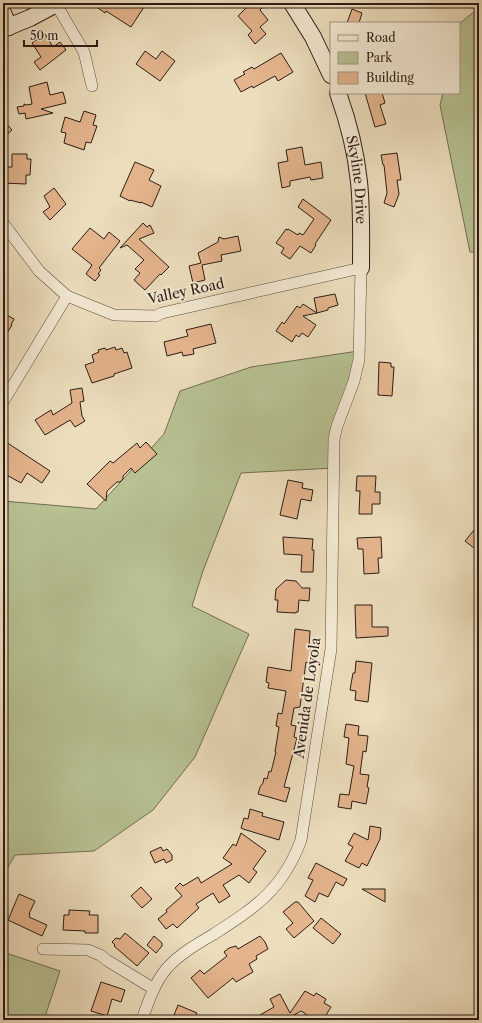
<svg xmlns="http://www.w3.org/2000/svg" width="482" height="1023" font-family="'Libre Caslon Text',serif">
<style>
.green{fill:#b7c192;stroke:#716e53}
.building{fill:#e4b48d;stroke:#2b1c14}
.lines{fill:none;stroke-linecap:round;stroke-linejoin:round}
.street-casing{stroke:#5b4c3e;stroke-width:12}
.secondary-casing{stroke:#2b1c14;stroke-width:18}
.street{stroke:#f3e9d3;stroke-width:11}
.secondary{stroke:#f3e9d3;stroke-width:16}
.labels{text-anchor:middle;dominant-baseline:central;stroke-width:4;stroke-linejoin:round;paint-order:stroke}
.street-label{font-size:14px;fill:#2b1c14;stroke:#f3e9d3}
</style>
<rect width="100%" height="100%" fill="#ecddbc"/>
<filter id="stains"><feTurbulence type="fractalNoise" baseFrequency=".005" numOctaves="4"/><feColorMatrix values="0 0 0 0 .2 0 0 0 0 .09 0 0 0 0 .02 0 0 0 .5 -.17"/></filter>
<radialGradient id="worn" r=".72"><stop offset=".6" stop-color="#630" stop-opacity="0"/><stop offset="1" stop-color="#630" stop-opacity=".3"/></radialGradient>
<g class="green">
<polygon points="479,8 479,252 470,252 440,105 443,93 459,93 459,27 460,23"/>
<polygon points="365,350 337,426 334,468 241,473 203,571 192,606 249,634 195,757 153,810 94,851 15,855 3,876 3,501 96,509 164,434 180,391 251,367"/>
<polygon points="3,952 60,971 44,1020 3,1020"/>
</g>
<g class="building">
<polygon points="91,3 138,3 144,7 131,27 106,11 105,13"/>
<polygon points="251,3 258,3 262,8 260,10 268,20 260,27 266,34 255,44 248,35 252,31 238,16"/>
<polygon points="352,9 362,13 359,23 347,23"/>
<polygon points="45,34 53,47 60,42 66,50 40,70 34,62 41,57 32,43"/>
<polygon points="145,51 156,59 162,51 175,61 160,81 136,64"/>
<polygon points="281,53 293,72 278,81 275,76 253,88 252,86 241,92 234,80 245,74 243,72 252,67 254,69"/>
<polygon points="47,82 50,95 63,92 66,103 41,109 53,113 26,119 25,113 19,114 17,107 24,106 24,104 27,105 32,104 29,87"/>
<polygon points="365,93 382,93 385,103 380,105 386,124 375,127"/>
<polygon points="84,111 96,115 93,125 97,126 91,143 86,142 84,150 64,143 66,133 61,132 65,117 80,122"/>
<polygon points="3,120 12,130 3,138"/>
<polygon points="302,147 305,165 321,162 323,178 311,180 310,177 290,181 290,186 282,188 278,163 288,161 286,150"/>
<polygon points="397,153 401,180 397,180 399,194 394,207 384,203 387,193 384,165 383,165 381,155"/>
<polygon points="12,154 27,154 27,159 31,159 30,175 26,175 26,184 3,183 3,167 12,167"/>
<polygon points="135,162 154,170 149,180 161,186 152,207 141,202 141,203 130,200 130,201 120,196"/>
<polygon points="54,188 66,204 50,220 43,212 50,207 44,196"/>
<polygon points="303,199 331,220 315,244 316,245 311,253 300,246 290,259 281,253 284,248 276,243 286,229 288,230 288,229 298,235 299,233 303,235 314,219 298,207"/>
<polygon points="143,223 147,227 150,225 154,233 139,239 169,267 161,275 160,274 145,290 134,280 140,273 135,269 144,260 127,245 120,248"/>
<polygon points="90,228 104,239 109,232 120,241 99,268 101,270 98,274 100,275 95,281 86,274 92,265 72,249"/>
<polygon points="238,236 241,251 221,255 222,261 202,265 205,280 193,283 189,266 201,263 198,253 218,242 219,237 224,239"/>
<polygon points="335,294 338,305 328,308 328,310 317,313 314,298"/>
<polygon points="303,304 317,313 303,316 316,325 308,337 302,333 299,337 296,335 292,342 276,331 282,322 284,324 297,306 300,308"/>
<polygon points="3,313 14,319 11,325 12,325 3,340"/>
<polygon points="211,324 216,343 193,349 194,354 183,356 182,352 167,356 164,342 188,336 186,330"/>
<polygon points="115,347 116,350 122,348 124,353 127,352 132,368 114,374 114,376 92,383 85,365 94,362 92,355 99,352 98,350 105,348 106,350"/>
<polygon points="379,362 391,363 391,367 394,367 392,396 378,395"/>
<polygon points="82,388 84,401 80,402 82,416 85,421 75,427 70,420 45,435 35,420 51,410 53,415 72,403 70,390"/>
<polygon points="3,440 50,471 42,483 27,473 21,483 3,473"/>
<polygon points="146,442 157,454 135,473 131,468 123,476 123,479 120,482 117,482 107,491 106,501 87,484 110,461 113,463 137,443 140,448"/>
<polygon points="357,476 376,476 375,492 380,492 380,504 372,504 372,514 359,514 360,491 356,491"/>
<polygon points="288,480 303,483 302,488 313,490 311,501 301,499 297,519 280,515"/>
<polygon points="479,524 479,552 465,541"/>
<polygon points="283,537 313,539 312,550 314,550 313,572 301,572 302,555 284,554"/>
<polygon points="381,537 382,558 378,558 379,573 364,574 363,549 358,549 357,538"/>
<polygon points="286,580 296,581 302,588 310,588 309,601 299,600 298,612 296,612 296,613 277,612 278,600 275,600 276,589"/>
<polygon points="355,605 372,605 372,627 388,627 388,636 356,638"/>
<polygon points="295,629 310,631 309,647 311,648 309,663 306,662 300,707 294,708 291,725 296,726 294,737 297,738 284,787 290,788 286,802 258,794 260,787 263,783 264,778 267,779 269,771 271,772 276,752 275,752 279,727 276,726 278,713 282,714 286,691 268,688 269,683 266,682 268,667 291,671"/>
<polygon points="356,661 372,663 368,702 355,700 356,691 350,690 353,673 355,673"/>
<polygon points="346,724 359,726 358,735 368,736 366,752 363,751 360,774 369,775 367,787 369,788 366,804 352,801 351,809 338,807 340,794 349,795 354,766 346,764 349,738 344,737"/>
<polygon points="250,809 263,813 262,816 284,822 279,840 243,829 241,828 244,818 248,819"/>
<polygon points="370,826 381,828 380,839 367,866 362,863 359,868 345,861 353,847 348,844 354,833 368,840"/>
<polygon points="241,833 266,851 253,869 257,872 249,883 239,875 223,885 230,896 219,903 213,893 196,904 199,908 177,928 173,924 166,929 158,919 167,912 166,910 182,896 175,888 180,883 183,886 198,877 201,883 232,864 223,858 233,844 236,846"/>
<polygon points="161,847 163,851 167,849 172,855 172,860 166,863 164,859 155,863 150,852"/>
<polygon points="316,863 347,879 343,886 336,882 328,897 319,893 315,902 305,896 313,880 308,878"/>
<polygon points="141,887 152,899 142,908 131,896"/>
<polygon points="362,889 385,889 385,902"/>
<polygon points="19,894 35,901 29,914 30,914 29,917 47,925 42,936 8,920"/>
<polygon points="295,902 298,902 314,921 294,938 286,929 293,923 283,912"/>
<polygon points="69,910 90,911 89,915 98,915 98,933 85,933 85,931 63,930 64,915 69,915"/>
<polygon points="321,918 341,934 333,944 313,928"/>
<polygon points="125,933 149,953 137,966 114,946 115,945 112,942 116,938 120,939"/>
<polygon points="154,936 162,943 162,946 156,953 147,945"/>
<polygon points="260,936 265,942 268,949 256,956 257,959 249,964 253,972 236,982 233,978 208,998 191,978 200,970 204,974 227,956 224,952 229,948 236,946 238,949"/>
<polygon points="101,982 125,990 121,1002 112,999 107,1016 91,1011"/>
<polygon points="305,991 314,996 316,993 326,999 324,1003 331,1007 323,1020 315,1020 301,1011 285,1020 263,1020 260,1015 274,1007 270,999 280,994 290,1013"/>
<polygon points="178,1005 197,1013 194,1020 172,1020"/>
</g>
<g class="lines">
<g class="street-casing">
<g id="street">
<polyline points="56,4 84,52 92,86"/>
<path d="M3 223 39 271 67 296 114 315 156 316 162 313 361 268 359 359 354 381 337 426 334 439 331 649 301 840C283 889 256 907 214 934 197 944 181 953 167 968 155 982 148 1002 142 1020"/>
<polyline points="3,402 67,296"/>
<polyline points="43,949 88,950 100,955 108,961 154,989"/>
</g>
</g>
<g class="secondary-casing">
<g id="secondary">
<polyline points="292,3 313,37 331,75"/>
<polyline points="3,13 9,27"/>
<polyline points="3,29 30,18 58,3"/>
<path id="s1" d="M338 93C348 121 356 152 359 182 362 211 361 240 361 268"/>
</g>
</g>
<use href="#street" class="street"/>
<use href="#secondary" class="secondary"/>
</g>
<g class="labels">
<g class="street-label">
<text stroke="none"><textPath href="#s1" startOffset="89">Skyline Drive</textPath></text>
<text transform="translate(186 291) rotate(-12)">Valley Road</text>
<text transform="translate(307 698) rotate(-82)">Avenida de Loyola</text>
</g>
</g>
<rect width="482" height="1023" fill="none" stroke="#ecddbc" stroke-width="16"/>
<rect x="4" y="4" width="474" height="1015" fill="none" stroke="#2b1c14" stroke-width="2"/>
<rect x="8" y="8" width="466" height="1007" fill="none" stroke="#2b1c14"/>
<rect x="330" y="22" width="130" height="72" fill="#f3e9d3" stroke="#a39787"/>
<rect x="338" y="35" width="20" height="6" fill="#f3e9d3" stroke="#a39787"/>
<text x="366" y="42" font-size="12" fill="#2b1c14">Road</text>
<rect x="338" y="52" width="20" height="12" fill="#b7c192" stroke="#a39787"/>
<text x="366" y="62" font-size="12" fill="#2b1c14">Park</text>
<rect x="338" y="72" width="20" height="12" fill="#e4b48d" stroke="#a39787"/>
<text x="366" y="82" font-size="12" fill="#2b1c14">Building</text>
<path d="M24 40v6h73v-6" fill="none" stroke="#2b1c14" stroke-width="2"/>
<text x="30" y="40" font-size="12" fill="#2b1c14" stroke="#f3e9d3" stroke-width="3" paint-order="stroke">50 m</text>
<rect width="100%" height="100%" filter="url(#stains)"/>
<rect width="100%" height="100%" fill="url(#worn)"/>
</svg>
